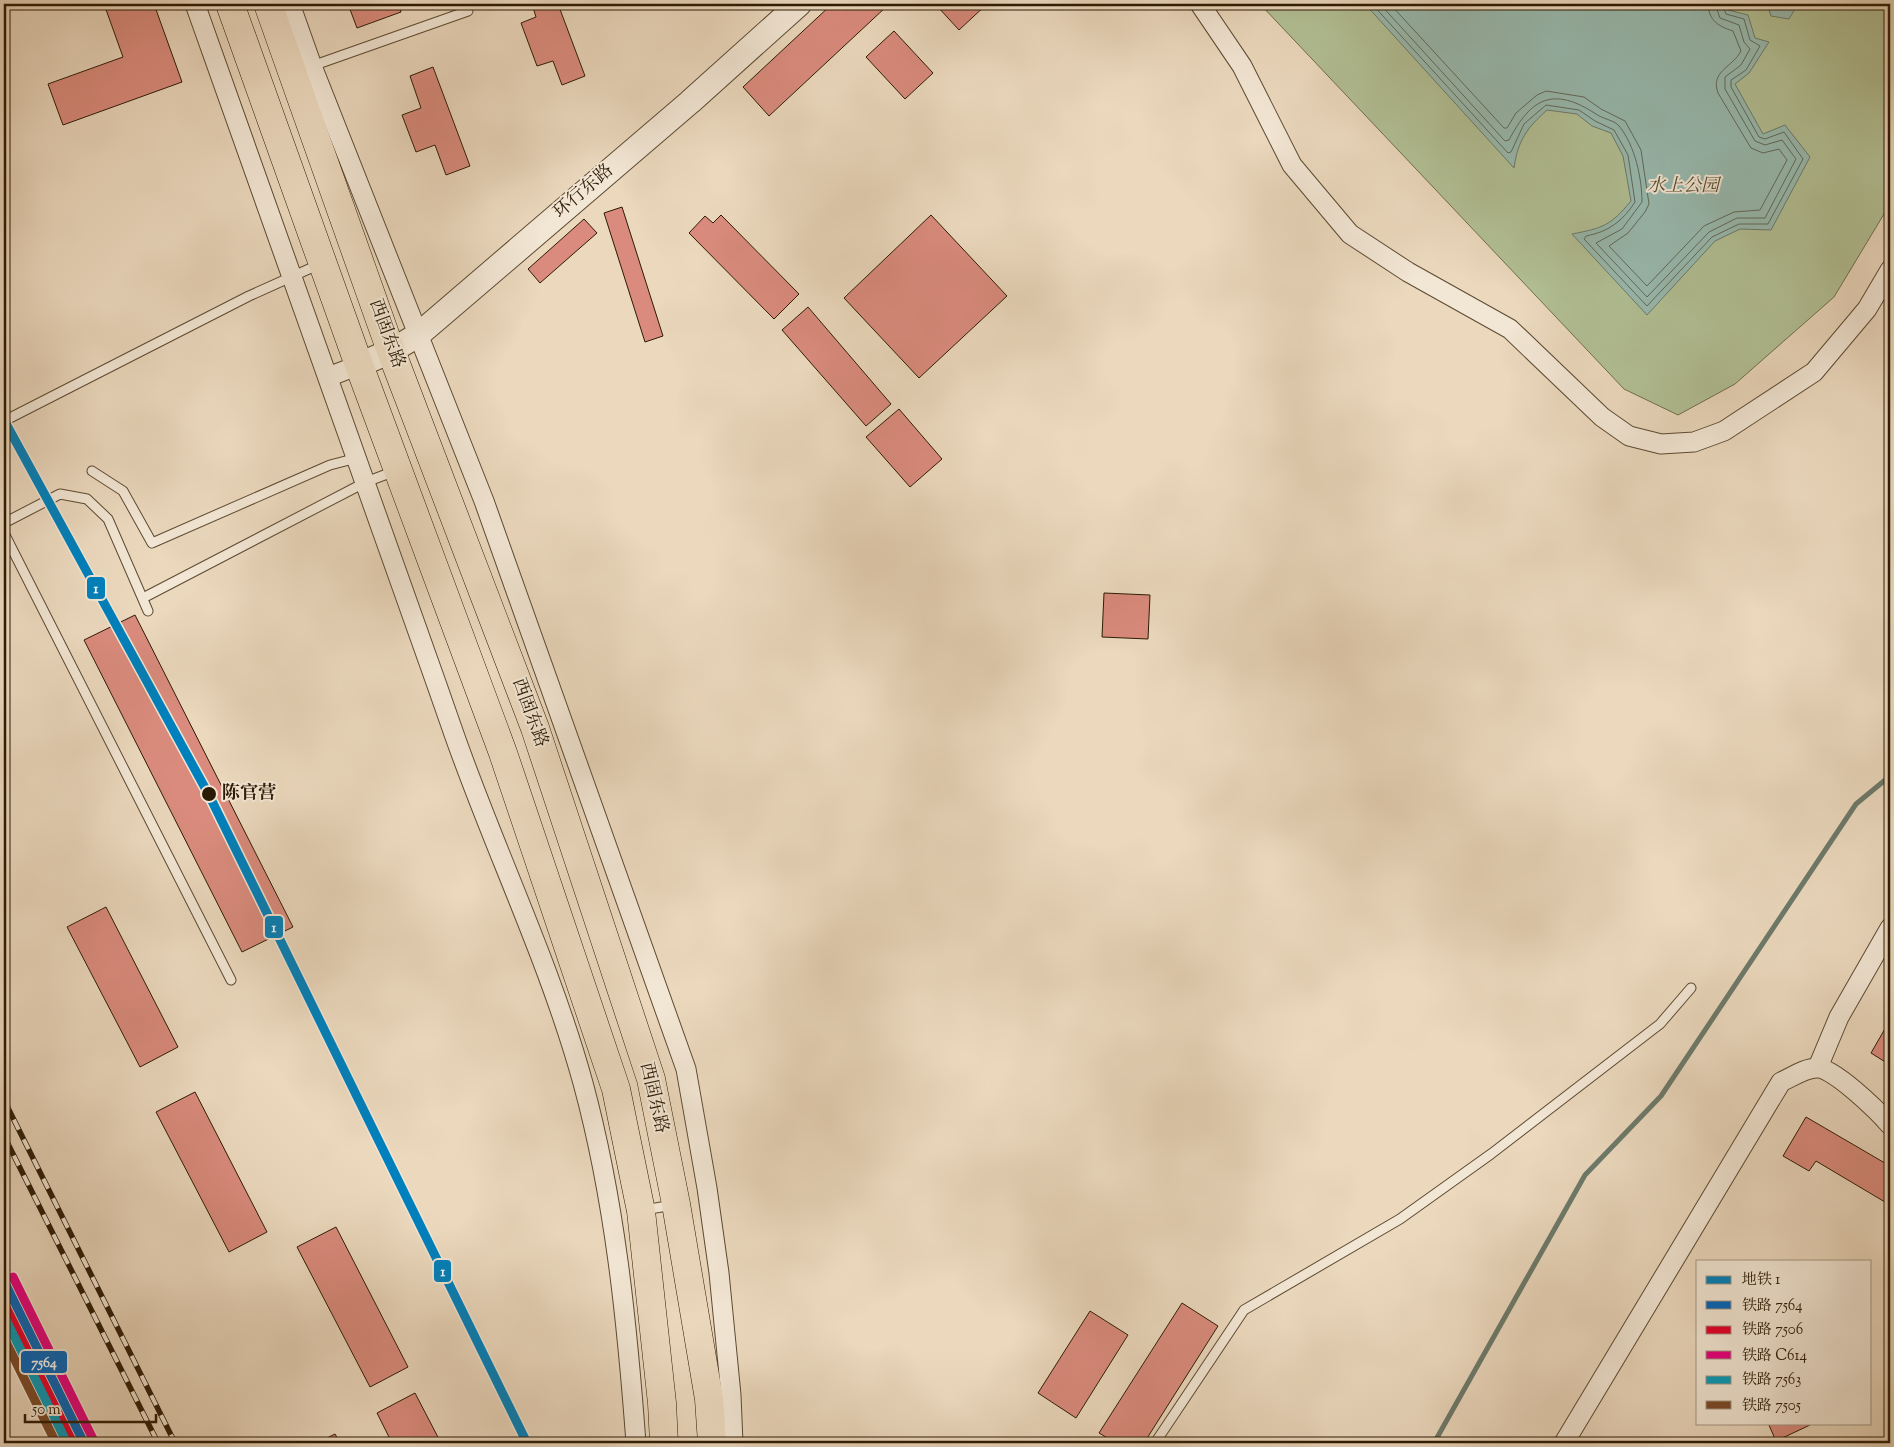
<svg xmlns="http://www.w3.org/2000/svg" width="1894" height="1447" font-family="'Sorts Mill Goudy','Noto Serif SC',serif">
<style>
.green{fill:#b2c095;stroke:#6f6e4c}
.water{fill:#98baaf;stroke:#6d7a6b}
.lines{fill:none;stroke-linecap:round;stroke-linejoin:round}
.shore{stroke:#626a5a;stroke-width:1}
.stream{stroke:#6d7a6b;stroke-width:5}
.building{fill:#da8b7d;stroke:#2c1b04}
.service-casing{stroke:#5c4a32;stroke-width:11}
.minor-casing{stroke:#5c4a32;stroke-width:21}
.tertiary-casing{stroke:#5c4a32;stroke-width:26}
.primary-casing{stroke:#2c1b04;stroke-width:29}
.service{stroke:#f2e6d4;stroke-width:9}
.minor{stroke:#f2e6d4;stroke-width:19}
.tertiary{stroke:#f2e6d4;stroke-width:24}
.primary{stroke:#ebd8bd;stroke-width:28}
.rail-casing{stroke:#2c1b04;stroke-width:5.5}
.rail{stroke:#f2e6d4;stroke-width:4;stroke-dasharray:11;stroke-linecap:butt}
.rail-1-casing{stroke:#f2e6d4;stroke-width:12}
.rail-2-casing{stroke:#f2e6d4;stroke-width:12}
.rail-3-casing{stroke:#f2e6d4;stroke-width:12}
.rail-4-casing{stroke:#f2e6d4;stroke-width:12}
.rail-5-casing{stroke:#f2e6d4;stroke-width:12}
.rail-1{stroke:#0065bd;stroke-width:9}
.rail-2{stroke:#e4002b;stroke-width:9}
.rail-3{stroke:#e5007d;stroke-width:9}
.rail-4{stroke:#049bba;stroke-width:9}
.rail-5{stroke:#7a4b2a;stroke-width:9}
.metro-1-casing{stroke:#f2e6d4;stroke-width:12}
.metro-1{stroke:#0080bc;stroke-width:9}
.stop-dot{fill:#2c1b04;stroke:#f2e6d4;stroke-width:2}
.labels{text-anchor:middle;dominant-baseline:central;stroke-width:4;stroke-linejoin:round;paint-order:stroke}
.park-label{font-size:18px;font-style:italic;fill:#544d30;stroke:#f2e6d4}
.street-label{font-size:18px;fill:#2c1b04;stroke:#f2e6d4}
.stop-label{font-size:18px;font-weight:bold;fill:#2c1b04;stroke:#f2e6d4;text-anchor:start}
.line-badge{stroke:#f2e6d4;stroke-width:2}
.badge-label{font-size:14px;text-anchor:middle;font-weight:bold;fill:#fff}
</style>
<rect width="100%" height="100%" fill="#ebd8bd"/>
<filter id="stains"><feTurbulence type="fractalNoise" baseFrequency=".004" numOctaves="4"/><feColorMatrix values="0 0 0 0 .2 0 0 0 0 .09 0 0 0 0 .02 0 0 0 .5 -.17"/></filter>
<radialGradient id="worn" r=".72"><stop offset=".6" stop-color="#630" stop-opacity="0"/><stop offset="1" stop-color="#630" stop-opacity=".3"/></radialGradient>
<polygon class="green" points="1260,4 1890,4 1890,204 1834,297 1735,384 1678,415 1624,389"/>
<g class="water">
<path d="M1365 4H1726L1728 10 1748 15 1755 38 1769 42 1749 73 1735 84 1763 134 1785 125 1810 157 1771 230 1740 229 1715 241 1647 315 1572 234C1603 228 1610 226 1631 201L1623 156 1611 133 1592 126 1577 114 1547 110C1527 128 1518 140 1514 168Z"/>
<polygon points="1767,4 1798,4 1789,19 1771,16"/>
</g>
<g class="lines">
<g class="shore">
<path d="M1372 4 1508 153 1511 152 1524 124 1546 105 1579 110 1595 121 1614 130 1628 155 1635 202C1623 221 1608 232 1586 236L1584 239 1647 306 1712 237 1739 224H1768L1803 159 1784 132 1765 139 1759 137 1731 87V80L1746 70 1760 46 1750 40 1744 19 1726 14 1722 4"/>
<path d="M1380 4 1505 141 1509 140C1531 98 1553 86 1596 114 1603 119 1614 120 1619 126 1635 145 1642 179 1642 202L1622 229 1596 243 1647 297 1709 232 1737 218H1765L1796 159 1782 140 1765 145 1755 141 1725 89V77L1741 65 1750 49 1744 42 1739 25 1720 18 1715 4"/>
<path d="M1390 4 1504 128H1507L1516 113 1537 95 1546 91 1584 97 1601 109 1625 121 1641 150 1649 204 1645 212 1628 233 1609 246 1647 286 1704 226 1734 212 1760 210 1787 160 1779 149 1763 153 1751 148 1718 93C1710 71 1733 67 1741 51L1733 31C1718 26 1709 21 1708 4"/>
</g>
<polyline class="stream" points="1434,1443 1585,1175 1661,1096 1856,804 1890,776"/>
</g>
<g class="building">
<polygon points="104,4 154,4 182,82 63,125 48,84 123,57"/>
<polygon points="348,4 398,4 401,12 357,28"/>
<polygon points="532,4 558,4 585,76 562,85 553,61 537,66 521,23 536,17"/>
<polygon points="832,4 884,4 887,6 769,116 743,87"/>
<polygon points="939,4 987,4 959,30 937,6"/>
<polygon points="894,31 933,73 905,99 866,57"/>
<polygon points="433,67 470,166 446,175 435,145 416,152 402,115 421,108 410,76"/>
<polygon points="622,207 663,336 645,342 604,213"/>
<polygon points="721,215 799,294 774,319 689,233 705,216 713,223"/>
<polygon points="931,215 1007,296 919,378 844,298"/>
<polygon points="584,219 597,233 540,283 528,269"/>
<polygon points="808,307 891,404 866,426 782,330"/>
<polygon points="899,409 942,459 910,487 866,437"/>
<polygon points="1104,593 1150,595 1148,639 1102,637"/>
<polygon points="135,615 293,927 242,952 84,640"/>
<polygon points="106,907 178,1047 140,1067 67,927"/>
<polygon points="1890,1020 1890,1065 1871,1053"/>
<polygon points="195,1092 267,1232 229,1252 156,1112"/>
<polygon points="1806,1117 1890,1166 1890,1205 1816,1161 1809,1171 1783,1156"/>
<polygon points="336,1227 408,1367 370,1387 297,1247"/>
<polygon points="1182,1303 1218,1326 1144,1443 1116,1443 1099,1433"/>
<polygon points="1090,1311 1128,1335 1076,1418 1038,1393"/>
<polygon points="415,1393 441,1443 392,1443 377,1413"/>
<polygon points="1768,1423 1810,1423 1810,1425 1776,1441"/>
<polygon points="335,1434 340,1443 317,1443"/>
</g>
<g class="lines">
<g class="service-casing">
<g id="service">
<polyline points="312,66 468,11"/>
<polyline points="4,421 249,296 320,264"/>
<polyline points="92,471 123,491 152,543 330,465 357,458"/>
<polyline points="4,523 60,494 87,499 108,519 148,611"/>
<polyline points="4,533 231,980"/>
<polyline points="143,598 366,482 395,471"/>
<polyline points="644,1210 673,1205"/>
<polyline points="1155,1443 1244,1310 1400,1219 1491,1154 1660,1024 1691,988"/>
</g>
</g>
<g class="minor-casing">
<g id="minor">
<path d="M195 4C281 247 369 490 454 734 495 851 550 963 583 1083 615 1201 627 1322 636 1443"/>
<polyline points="290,4 312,66 484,501 686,1069 707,1188 719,1273 731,1395 733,1443"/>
<polyline points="1200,4 1242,66 1292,165 1350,234 1408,272 1510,329 1602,417 1629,436 1661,444 1694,442 1724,431 1814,372 1867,309 1890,270"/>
<polyline points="328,377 359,365"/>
<polyline points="1818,1067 1839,1017 1890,928"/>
<path d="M1564 1443 1781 1082C1792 1077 1805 1068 1817 1068 1833 1067 1879 1112 1890 1125"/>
</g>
</g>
<g class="tertiary-casing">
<polyline id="tertiary" points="359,365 391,351 418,335 690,102 799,4"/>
</g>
<g class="primary-casing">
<g id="primary">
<polyline points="230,4 359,365 503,753 616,1089 641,1211 662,1403 664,1443"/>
<polyline points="268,4 391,351 535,728 651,1079 676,1204 709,1399 712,1443"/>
</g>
</g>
<use href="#service" class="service"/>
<use href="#minor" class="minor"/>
<use href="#tertiary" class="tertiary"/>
<use href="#primary" class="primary"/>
<g class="rail-casing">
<g id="rail">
<polyline points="4,1100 175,1443"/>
<polyline points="4,1136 158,1443"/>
</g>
</g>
<use href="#rail" class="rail"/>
<g class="rail-1-casing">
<polyline id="rail-1" points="4,1281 84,1443"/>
</g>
<g class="rail-2-casing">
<polyline id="rail-2" points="4,1303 73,1443"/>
</g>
<g class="rail-3-casing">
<polyline id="rail-3" points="13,1277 93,1439"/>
</g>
<g class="rail-4-casing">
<polyline id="rail-4" points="4,1316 67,1443"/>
</g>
<g class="rail-5-casing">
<polyline id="rail-5" points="4,1338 56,1443"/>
</g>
<use href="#rail-1" class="rail-1"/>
<use href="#rail-2" class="rail-2"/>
<use href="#rail-3" class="rail-3"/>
<use href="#rail-4" class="rail-4"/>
<use href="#rail-5" class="rail-5"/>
<g class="metro-1-casing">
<polyline id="metro-1" points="4,420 210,797 527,1443"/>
</g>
<use href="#metro-1" class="metro-1"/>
</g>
<circle class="stop-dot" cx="209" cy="794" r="8"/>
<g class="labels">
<g class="park-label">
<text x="1683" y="187">水上公园</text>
</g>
<g class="street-label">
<text transform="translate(584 192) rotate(-41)">环行东路</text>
<text transform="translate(386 334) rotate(70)">西固东路</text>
<text transform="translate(529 713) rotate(70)">西固东路</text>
<text transform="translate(653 1098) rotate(77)">西固东路</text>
</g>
<g class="stop-label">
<text x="222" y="794">陈官营</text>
</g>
</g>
<g class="line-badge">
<rect x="86" y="576" width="20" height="24" rx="5" fill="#0080bc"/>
<rect x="264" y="915" width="20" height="24" rx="5" fill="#0080bc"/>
<rect x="433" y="1259" width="19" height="24" rx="5" fill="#0080bc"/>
<rect x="20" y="1350" width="48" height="24" rx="5" fill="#0065bd"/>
</g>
<g class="badge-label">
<text x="96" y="593">1</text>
<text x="274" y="932">1</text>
<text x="443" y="1276">1</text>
<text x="44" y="1367">7564</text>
</g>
<rect width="1894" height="1447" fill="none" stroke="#ebd8bd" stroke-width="20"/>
<rect x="5" y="5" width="1884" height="1437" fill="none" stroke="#2c1b04" stroke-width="2.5"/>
<rect x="10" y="10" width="1874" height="1427" fill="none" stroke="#2c1b04"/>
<rect x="1696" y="1260" width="175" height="165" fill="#f2e6d4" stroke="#a39581"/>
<rect x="1706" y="1276" width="25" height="8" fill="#0080bc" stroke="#a39581"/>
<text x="1742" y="1284" font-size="15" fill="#2c1b04">地铁 1</text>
<rect x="1706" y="1301" width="25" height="8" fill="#0065bd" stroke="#a39581"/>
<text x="1742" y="1310" font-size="15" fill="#2c1b04">铁路 7564</text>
<rect x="1706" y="1326" width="25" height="8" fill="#e4002b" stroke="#a39581"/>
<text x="1742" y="1334" font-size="15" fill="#2c1b04">铁路 7506</text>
<rect x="1706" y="1351" width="25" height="8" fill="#e5007d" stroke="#a39581"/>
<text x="1742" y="1360" font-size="15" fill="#2c1b04">铁路 C614</text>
<rect x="1706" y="1376" width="25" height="8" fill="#049bba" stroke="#a39581"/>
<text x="1742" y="1384" font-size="15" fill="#2c1b04">铁路 7563</text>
<rect x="1706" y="1401" width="25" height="8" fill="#7a4b2a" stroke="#a39581"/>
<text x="1742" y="1410" font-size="15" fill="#2c1b04">铁路 7505</text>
<path d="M25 1414v8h131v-8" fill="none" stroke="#2c1b04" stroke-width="2.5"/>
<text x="32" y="1414" font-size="15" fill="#2c1b04" stroke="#f2e6d4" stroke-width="4" paint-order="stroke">50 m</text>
<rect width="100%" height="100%" filter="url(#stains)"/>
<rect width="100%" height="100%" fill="url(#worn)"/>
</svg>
